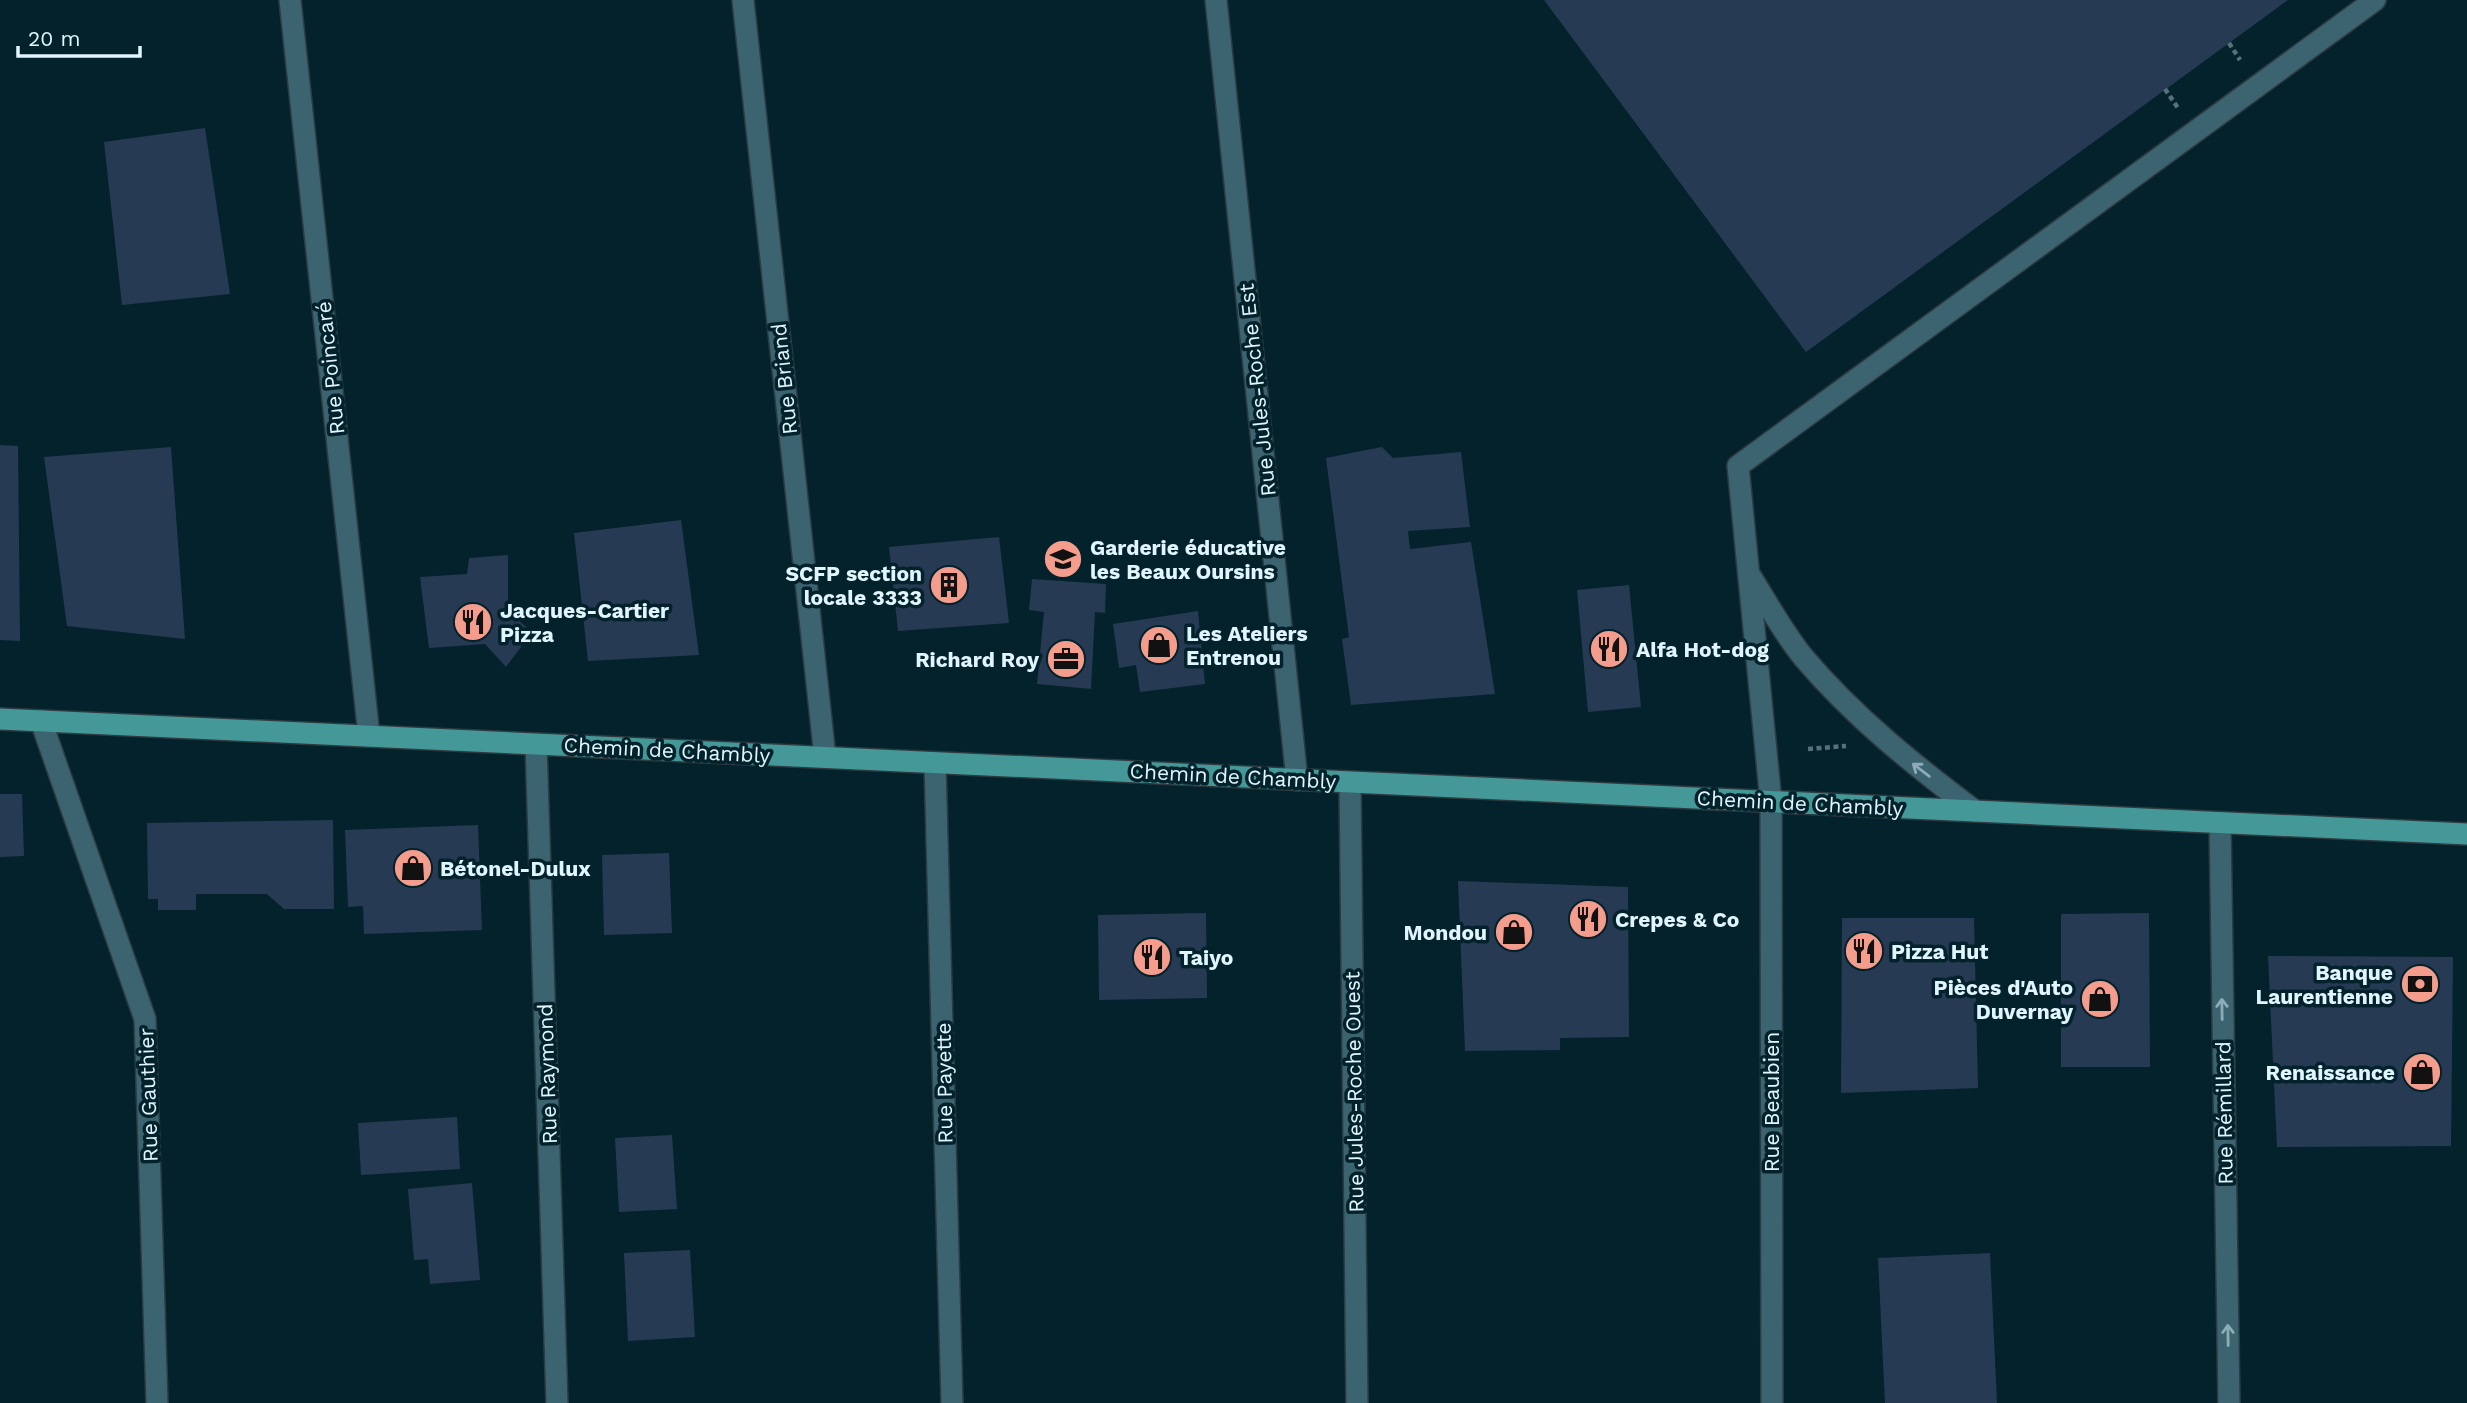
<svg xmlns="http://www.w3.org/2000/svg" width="2467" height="1403" font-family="'Work Sans',sans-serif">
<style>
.building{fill:#273a53}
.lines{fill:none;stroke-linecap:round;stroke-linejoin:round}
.minor-casing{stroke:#2d3a40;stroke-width:24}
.major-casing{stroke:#2d3a40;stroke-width:24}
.path{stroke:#56717a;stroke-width:4.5;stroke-dasharray:5 3.5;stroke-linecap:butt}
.minor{stroke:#3b6370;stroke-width:21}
.major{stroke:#449898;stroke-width:21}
.oneway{stroke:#8eacb6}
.labels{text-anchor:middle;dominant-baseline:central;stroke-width:7;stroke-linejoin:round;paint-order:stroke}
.street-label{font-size:21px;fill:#e0f5fd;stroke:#03222b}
.poi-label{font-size:21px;font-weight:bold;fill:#e0f5fd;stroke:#03222b;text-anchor:start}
</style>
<rect width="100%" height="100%" fill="#03222b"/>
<g class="building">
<polygon points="1544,0 2288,0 1806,352"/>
<polygon points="205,128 230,294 122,305 104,142"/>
<polygon points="0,445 18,446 20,641 0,640"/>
<polygon points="171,447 185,639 67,626 44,457"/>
<polygon points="1382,447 1393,458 1461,452 1470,527 1408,531 1410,549 1471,542 1495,694 1351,705 1342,639 1349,637 1326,458"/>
<polygon points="681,520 699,655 588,661 574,533"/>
<polygon points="999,537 1009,623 898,631 889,547"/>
<polygon points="508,555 508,611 532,632 506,667 485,644 429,648 420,577 467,574 469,558"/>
<polygon points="1032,579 1106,584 1105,613 1095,612 1091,689 1037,684 1044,612 1029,610"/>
<polygon points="1629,585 1641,707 1588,712 1577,590"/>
<polygon points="1198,611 1205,684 1140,692 1136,665 1119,668 1113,624"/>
<polygon points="0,794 22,794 24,856 0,857"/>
<polygon points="333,820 334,909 284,909 267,894 196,894 196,910 158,910 158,899 148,899 147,823"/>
<polygon points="478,825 482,930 364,934 363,906 348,907 345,830"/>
<polygon points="669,853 672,933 604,935 602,855"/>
<polygon points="1458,881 1628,887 1629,1037 1560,1038 1560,1050 1465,1051"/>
<polygon points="1206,913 1207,998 1099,1000 1098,915"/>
<polygon points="2149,913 2150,1067 2061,1067 2061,914"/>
<polygon points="1842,918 1974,918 1978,1088 1841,1093"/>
<polygon points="2268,956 2453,957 2451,1146 2277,1147"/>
<polygon points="457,1117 460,1169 361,1175 358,1123"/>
<polygon points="672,1135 677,1209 619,1212 615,1138"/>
<polygon points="472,1183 480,1280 430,1284 428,1259 414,1260 408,1189"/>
<polygon points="690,1250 695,1337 628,1341 624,1253"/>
<polygon points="1990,1253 1997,1403 1885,1403 1878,1258"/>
</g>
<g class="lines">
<g class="minor-casing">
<g id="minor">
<polyline points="290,0 369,736"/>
<polyline points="743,0 825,757"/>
<polyline points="1216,0 1297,780"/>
<path d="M1751 577C1768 604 1784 634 1804 658 1854 717 1914 765 1975 811"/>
<polyline points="41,721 145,1019 157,1403"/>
<polyline points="536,744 557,1403"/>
<polyline points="935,763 952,1403"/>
<polyline points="1350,782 1357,1403"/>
<polyline points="2220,823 2229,1403"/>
<polyline points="1772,1403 1771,802 1738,466 2375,0"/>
</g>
</g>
<g class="major-casing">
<polyline id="major" points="0,719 2467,834"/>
</g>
<g class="path">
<polyline points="2229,43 2240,60"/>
<polyline points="2165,89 2178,108"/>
<polyline points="1808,749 1846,746"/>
</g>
<use href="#minor" class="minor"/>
<use href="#major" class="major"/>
</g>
<defs><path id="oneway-shaft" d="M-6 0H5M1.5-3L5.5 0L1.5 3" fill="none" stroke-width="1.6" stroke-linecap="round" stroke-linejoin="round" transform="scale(1.75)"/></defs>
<g class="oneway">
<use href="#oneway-shaft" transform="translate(1921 770) rotate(-143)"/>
<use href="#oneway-shaft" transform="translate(2222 1009) rotate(-91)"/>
<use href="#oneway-shaft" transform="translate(2228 1335) rotate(-91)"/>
</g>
<defs>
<g id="school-disc" transform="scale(2.0125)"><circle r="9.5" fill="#f49d8d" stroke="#03222b"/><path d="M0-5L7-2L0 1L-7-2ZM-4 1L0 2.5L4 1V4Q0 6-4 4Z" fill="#111"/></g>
<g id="building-disc" transform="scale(2.0125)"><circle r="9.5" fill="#f49d8d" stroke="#03222b"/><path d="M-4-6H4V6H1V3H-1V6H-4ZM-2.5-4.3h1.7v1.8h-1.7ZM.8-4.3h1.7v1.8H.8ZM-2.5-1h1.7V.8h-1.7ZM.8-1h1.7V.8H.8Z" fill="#111"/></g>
<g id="restaurant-disc" transform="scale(2.0125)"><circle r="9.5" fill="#f49d8d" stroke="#03222b"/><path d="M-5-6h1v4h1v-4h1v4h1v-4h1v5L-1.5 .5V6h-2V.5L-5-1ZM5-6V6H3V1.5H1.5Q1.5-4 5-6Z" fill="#111"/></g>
<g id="shop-disc" transform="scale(2.0125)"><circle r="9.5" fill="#f49d8d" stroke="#03222b"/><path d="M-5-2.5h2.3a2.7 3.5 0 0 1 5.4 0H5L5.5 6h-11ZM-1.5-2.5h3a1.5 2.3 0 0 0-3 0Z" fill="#111"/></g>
<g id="office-disc" transform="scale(2.0125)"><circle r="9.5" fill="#f49d8d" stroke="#03222b"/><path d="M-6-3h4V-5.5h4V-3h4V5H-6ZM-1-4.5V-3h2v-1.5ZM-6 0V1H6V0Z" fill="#111"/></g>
<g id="bank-disc" transform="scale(2.0125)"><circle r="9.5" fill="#f49d8d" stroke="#03222b"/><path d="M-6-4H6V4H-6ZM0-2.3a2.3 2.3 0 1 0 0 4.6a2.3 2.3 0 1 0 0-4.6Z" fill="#111"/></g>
</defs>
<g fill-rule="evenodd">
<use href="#school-disc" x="1063" y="559"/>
<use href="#building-disc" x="949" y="585"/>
<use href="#restaurant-disc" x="473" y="622"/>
<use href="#shop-disc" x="1159" y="645"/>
<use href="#restaurant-disc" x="1609" y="649"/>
<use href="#office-disc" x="1066" y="659"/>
<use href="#shop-disc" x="413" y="868"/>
<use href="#restaurant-disc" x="1588" y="919"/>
<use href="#shop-disc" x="1514" y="932"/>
<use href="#restaurant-disc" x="1864" y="951"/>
<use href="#restaurant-disc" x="1152" y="957"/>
<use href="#bank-disc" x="2420" y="984"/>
<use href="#shop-disc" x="2100" y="999"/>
<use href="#shop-disc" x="2422" y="1072"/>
</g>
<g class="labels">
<g class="street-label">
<text transform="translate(330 368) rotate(-96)">Rue Poincaré</text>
<text transform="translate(784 379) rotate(-96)">Rue Briand</text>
<text transform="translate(1257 390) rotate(-96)">Rue Jules-Roche Est</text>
<text transform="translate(667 750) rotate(3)">Chemin de Chambly</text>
<text transform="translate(1233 776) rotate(3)">Chemin de Chambly</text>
<text transform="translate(1800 803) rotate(3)">Chemin de Chambly</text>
<text transform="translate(547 1074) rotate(-92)">Rue Raymond</text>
<text transform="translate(944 1083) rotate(-91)">Rue Payette</text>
<text transform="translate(1354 1092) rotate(-91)">Rue Jules-Roche Ouest</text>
<text transform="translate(148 1095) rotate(-92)">Rue Gauthier</text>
<text transform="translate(1771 1102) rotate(-90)">Rue Beaubien</text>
<text transform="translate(2224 1113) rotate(-91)">Rue Rémillard</text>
</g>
<g class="poi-label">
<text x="1090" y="547">Garderie éducative<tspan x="1090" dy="24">les Beaux Oursins</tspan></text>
<text x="922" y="573" text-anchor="end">SCFP section<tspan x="922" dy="24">locale 3333</tspan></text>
<text x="500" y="610">Jacques-Cartier<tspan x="500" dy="24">Pizza</tspan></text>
<text x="1186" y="633">Les Ateliers<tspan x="1186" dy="24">Entrenou</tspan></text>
<text x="1636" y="649">Alfa Hot-dog</text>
<text x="1039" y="659" text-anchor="end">Richard Roy</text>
<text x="440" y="868">Bétonel-Dulux</text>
<text x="1615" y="919">Crepes &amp; Co</text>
<text x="1487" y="932" text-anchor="end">Mondou</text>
<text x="1891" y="951">Pizza Hut</text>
<text x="1179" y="957">Taiyo</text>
<text x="2393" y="972" text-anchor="end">Banque<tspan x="2393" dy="24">Laurentienne</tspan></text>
<text x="2073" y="987" text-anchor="end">Pièces d'Auto<tspan x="2073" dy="24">Duvernay</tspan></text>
<text x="2395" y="1072" text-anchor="end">Renaissance</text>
</g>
</g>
<path d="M18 46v10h122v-10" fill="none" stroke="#e0f5fd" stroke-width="3.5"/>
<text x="28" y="46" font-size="21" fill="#e0f5fd" stroke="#03222b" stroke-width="5" paint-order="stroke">20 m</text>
</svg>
